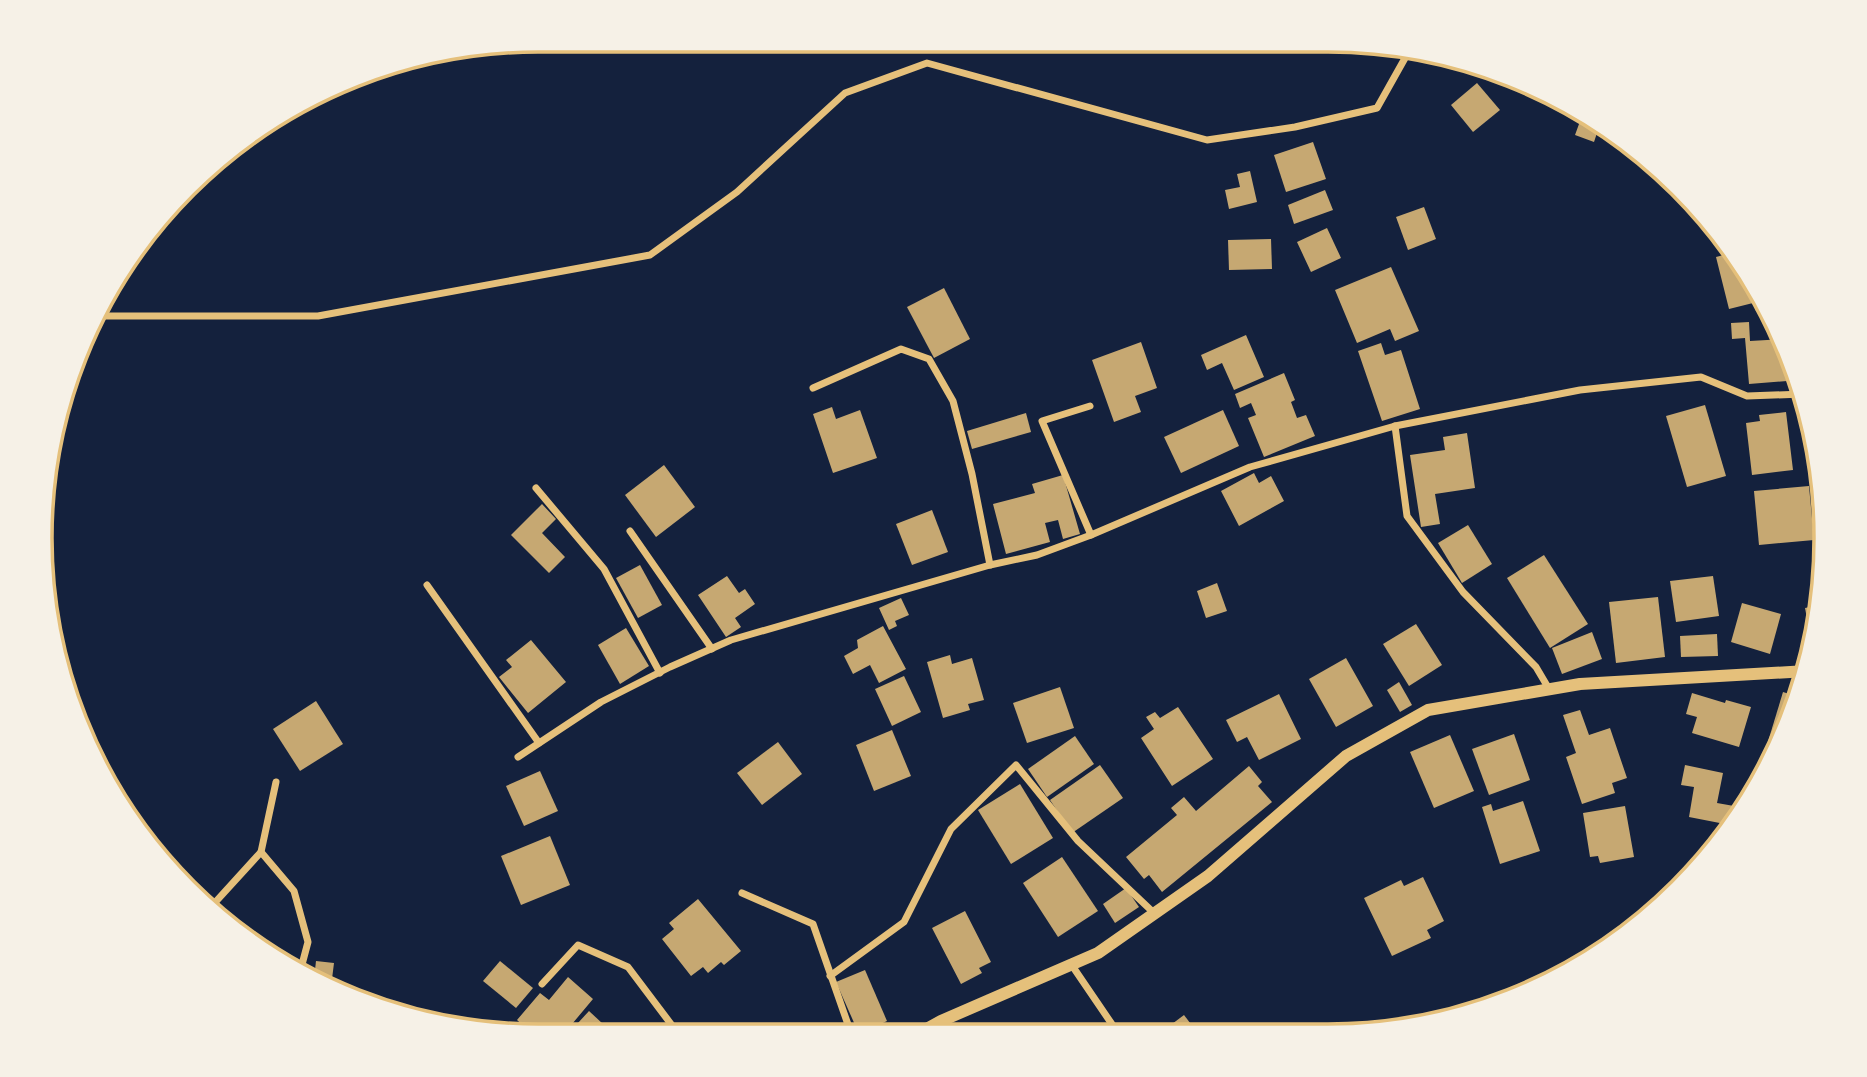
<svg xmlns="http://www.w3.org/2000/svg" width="1867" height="1077" font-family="'IBM Plex Sans',sans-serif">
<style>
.building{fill:#c6a872}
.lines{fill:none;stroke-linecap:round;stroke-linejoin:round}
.minor{stroke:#e5c07b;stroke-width:7}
.tertiary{stroke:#e5c07b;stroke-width:12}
.rim{fill:none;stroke:#e5c07b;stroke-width:3.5}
</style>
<rect width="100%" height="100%" fill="#14213d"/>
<g class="building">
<polygon points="1477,83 1500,110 1473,132 1451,105"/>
<polygon points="1583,113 1605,124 1620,136 1618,141 1597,133 1594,142 1575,135"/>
<polygon points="1313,142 1326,179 1286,192 1274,155"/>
<polygon points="1250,171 1257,202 1229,209 1225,190 1240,187 1237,174"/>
<polygon points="1325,190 1333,210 1294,224 1288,205"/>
<polygon points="1696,205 1727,242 1718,246"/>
<polygon points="1424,207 1436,239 1408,250 1396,217"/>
<polygon points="1327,228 1341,258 1311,272 1297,242"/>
<polygon points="1271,239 1272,269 1229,270 1228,240"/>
<polygon points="1735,252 1741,267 1745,266 1767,308 1756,311 1753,303 1729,309 1716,257"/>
<polygon points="1391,267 1419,331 1395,341 1390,329 1357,343 1335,290"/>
<polygon points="944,288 970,339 934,358 907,307"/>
<polygon points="1749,322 1750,341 1784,339 1799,380 1749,384 1745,338 1732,339 1731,323"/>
<polygon points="1246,335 1264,377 1234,390 1222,363 1207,370 1201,355"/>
<polygon points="1141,342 1157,388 1135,396 1141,412 1114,422 1092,360"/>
<polygon points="1381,343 1385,355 1401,350 1420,409 1382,421 1358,351"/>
<polygon points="1284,373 1295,400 1291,402 1297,418 1306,415 1315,436 1264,457 1248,418 1256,415 1251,403 1240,408 1235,394"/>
<polygon points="1705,405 1726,476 1687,487 1666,416"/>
<polygon points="832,407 836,419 860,410 877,458 833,473 813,414"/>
<polygon points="1223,410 1239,446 1181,473 1164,437"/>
<polygon points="1786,412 1793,470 1752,475 1746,423 1760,421 1759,415"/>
<polygon points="1026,413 1031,432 972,449 967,431"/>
<polygon points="1811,425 1817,441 1819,461 1816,462"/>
<polygon points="1467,433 1475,488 1435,494 1440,524 1421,527 1410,455 1445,450 1443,437"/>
<polygon points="664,465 695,507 656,537 625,495"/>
<polygon points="1254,473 1259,483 1271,476 1284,501 1239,526 1221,491"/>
<polygon points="1063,475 1080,534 1063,539 1058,520 1045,523 1050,542 1006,554 993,504 1035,493 1032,484"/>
<polygon points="1809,486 1814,540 1759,545 1754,491"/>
<polygon points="542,504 556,519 542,533 565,557 549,573 511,535"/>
<polygon points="932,510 948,552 912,565 896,524"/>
<polygon points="1468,525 1492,564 1462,583 1438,543"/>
<polygon points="1544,555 1588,624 1550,648 1507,578"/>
<polygon points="640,565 662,605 638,618 616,578"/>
<polygon points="727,576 739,593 745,589 755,604 735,618 741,627 726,637 698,595"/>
<polygon points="1713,576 1719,616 1676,622 1670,581"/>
<polygon points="1217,583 1227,611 1206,618 1197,591"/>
<polygon points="1658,597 1665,657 1616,663 1609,602"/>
<polygon points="901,598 909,615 895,621 897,626 889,630 879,608"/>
<polygon points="1742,603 1781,614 1770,654 1731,642"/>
<polygon points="1820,605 1817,635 1813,650 1805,608"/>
<polygon points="1416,624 1442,665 1409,686 1383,644"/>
<polygon points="883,626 906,669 879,683 870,665 853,674 844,656 858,648 857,640"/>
<polygon points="626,628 649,666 620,684 598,645"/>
<polygon points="1592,632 1602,659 1562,674 1552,648"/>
<polygon points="1717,634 1718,656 1681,657 1680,636"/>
<polygon points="531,640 566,682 528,713 499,677 512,667 506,660"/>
<polygon points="950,655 952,664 972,658 984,700 968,704 970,710 943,718 927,662"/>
<polygon points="1346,658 1373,706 1336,727 1309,679"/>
<polygon points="904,676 921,712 892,726 875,689"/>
<polygon points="1399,682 1412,705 1400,712 1387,690"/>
<polygon points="1060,687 1074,728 1027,743 1013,703"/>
<polygon points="1783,692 1799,697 1789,729 1777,752 1766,748"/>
<polygon points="1692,693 1725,703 1726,700 1751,707 1739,747 1692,733 1697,717 1686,714"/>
<polygon points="1279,694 1301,739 1259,760 1247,737 1237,742 1226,720"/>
<polygon points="316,701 343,744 300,771 273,729"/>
<polygon points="1178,707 1213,759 1172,786 1141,738 1154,729 1146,717 1155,712 1160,718"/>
<polygon points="1580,710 1589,735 1610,728 1627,778 1612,783 1615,793 1582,804 1566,757 1576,753 1563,715"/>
<polygon points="892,730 911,776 874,791 856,745"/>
<polygon points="1514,734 1530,780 1489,795 1472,749"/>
<polygon points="1450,735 1474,791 1434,808 1410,752"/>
<polygon points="1075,736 1094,764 1047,797 1028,769"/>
<polygon points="778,742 802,774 762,805 737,773"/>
<polygon points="1100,765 1123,798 1072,833 1050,800"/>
<polygon points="1685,765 1723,773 1717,803 1734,806 1730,825 1689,817 1694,787 1681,785"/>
<polygon points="1249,766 1262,782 1258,786 1272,802 1162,892 1149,875 1144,879 1126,857 1177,815 1171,808 1184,797 1196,811"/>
<polygon points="540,771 558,811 524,826 506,786"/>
<polygon points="1020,784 1053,838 1011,864 978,810"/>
<polygon points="1523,801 1540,851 1500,864 1482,807 1491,804 1493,811"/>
<polygon points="1625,806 1634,857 1600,863 1598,856 1590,857 1583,813"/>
<polygon points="550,836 570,885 521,905 501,856"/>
<polygon points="1062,857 1098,911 1058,937 1023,883"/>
<polygon points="1423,877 1444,921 1427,930 1431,938 1392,956 1364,898 1401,880 1404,886"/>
<polygon points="1126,888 1139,907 1115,923 1103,904"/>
<polygon points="698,899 741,951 724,965 721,962 708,973 703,967 691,976 662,939 674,929 669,923"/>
<polygon points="965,911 991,962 979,968 982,973 961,984 932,928"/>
<polygon points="316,961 334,963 331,987 314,979"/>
<polygon points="500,961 533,988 516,1008 483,981"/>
<polygon points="865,970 887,1021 859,1034 836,982"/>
<polygon points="568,977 593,999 562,1036 535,1036 517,1020 540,993 549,1000"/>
<polygon points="589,1011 603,1024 593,1036 566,1036"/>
<polygon points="1184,1015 1200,1036 1156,1036"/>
<polygon points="626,1025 633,1036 609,1036"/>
<polygon points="739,1025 739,1036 706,1036 705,1028"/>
</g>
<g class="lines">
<g class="minor">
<polyline points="100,316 318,316 650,255 737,192 845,93 927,63 1207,140 1295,127 1377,108 1409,51"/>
<polyline points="813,388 901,349 929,359 953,401 972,474 990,565"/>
<polyline points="1090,406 1042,421 1091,535"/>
<polyline points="1395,426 1407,516 1463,592 1536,667 1549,689"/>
<polyline points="536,488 604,569 660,673"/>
<polyline points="630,531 712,649"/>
<polyline points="427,585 539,743"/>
<polyline points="518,757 601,702 670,667 731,640 990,565 1037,555 1091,535 1250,467 1395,426 1580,390 1701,377 1747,396 1803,394"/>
<polyline points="276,782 261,852 294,891 308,942 300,972"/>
<polyline points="742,893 813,924 852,1036"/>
<polyline points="210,908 261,852"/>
<polyline points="1071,964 1120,1036"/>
<polyline points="830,976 904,922 951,829 1016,765 1078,841 1154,913"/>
<polyline points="542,984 578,945 628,967 680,1036"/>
</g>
<polyline class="tertiary" points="914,1036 941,1021 1098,953 1208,876 1346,756 1428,710 1580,684 1807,671"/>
</g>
<path d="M0 0H1867V1077H0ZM538 52H1328A486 486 0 0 1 1814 538V538A486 486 0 0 1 1328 1024H538A486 486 0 0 1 52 538V538A486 486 0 0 1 538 52Z" fill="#f6f1e7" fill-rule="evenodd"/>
<path class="rim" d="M538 52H1328A486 486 0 0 1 1814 538V538A486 486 0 0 1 1328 1024H538A486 486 0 0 1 52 538V538A486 486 0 0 1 538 52Z"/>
</svg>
